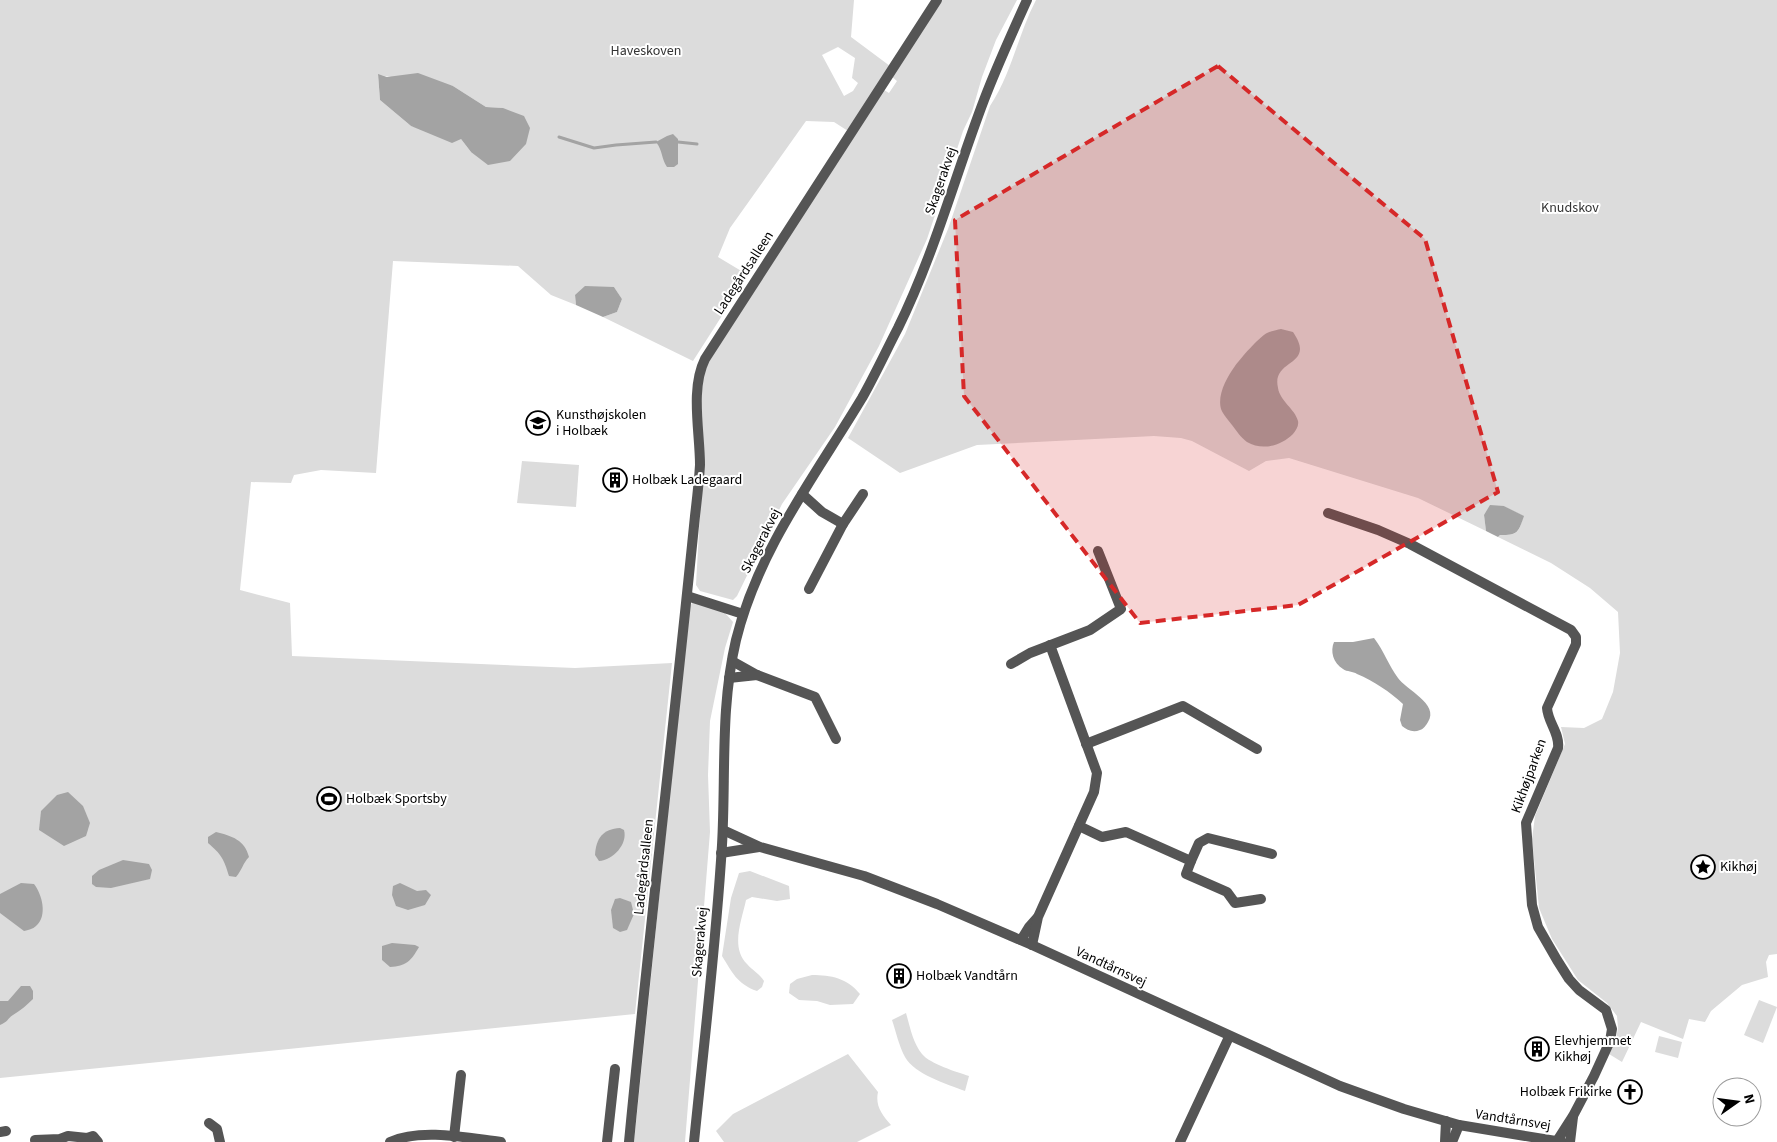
<svg xmlns="http://www.w3.org/2000/svg" width="1777" height="1142" font-family="'Source Sans 3',sans-serif">
<style>
.green{fill:#dcdcdc;fill-rule:evenodd}
.water{fill:#a3a3a3}
.lines{fill:none;stroke-linecap:round;stroke-linejoin:round}
.stream{stroke:#a3a3a3;stroke-width:3}
.minor{stroke:#555;stroke-width:10}
.marked{fill:#d62828;fill-opacity:0.2;stroke:#d62828;stroke-width:4;stroke-dasharray:10 6;stroke-linejoin:round}
.labels{text-anchor:middle;dominant-baseline:central;stroke-width:4;stroke-linejoin:round;paint-order:stroke}
.park-label{font-size:14px;fill:#333;stroke:#fff}
.street-label{font-size:14px;fill:#000;stroke:#fff}
.poi-label{font-size:14px;fill:#000;stroke:#fff;text-anchor:start}
</style>
<rect width="100%" height="100%" fill="#fff"/>
<g class="green">
<path d="M0 0H854L851 37 890 66 848 131 834 122 806 121 730 228 718 257 748 275 693 361 603 317 617 312 622 299 614 287 575 295 576 305 551 295 518 266 393 261 376 473 321 470 294 475 291 483 251 482 240 590 290 603 292 656 575 668 672 663 635 1014 0 1078ZM838 47 855 58 852 78 858 83 853 91 844 96 822 55ZM378 75 453 86 486 107 503 108 471 152 461 139 411 126 380 100Z"/>
<polygon points="940,0 1017,0 996,40 982,77 972,112 963,131 927,239 879,346 835,427 782,504 737,596 733,600 700,591 696,585 701,494 699,385 707,364 884,90 889,93 897,81 891,76"/>
<path d="M1036 0H1777V954L1769 955 1766 962 1768 977 1742 985 1711 1011 1705 1022 1689 1019 1683 1039 1641 1022 1622 1062 1609 1054 1616 1039 1618 1028 1617 1016 1607 1003 1578 980 1552 939 1539 908 1532 839 1535 816 1565 744 1561 727 1584 728 1602 719 1613 692 1620 653 1618 612 1590 588 1551 563 1498 537 1500 535C1518 535 1519 533 1523 516L1504 506 1484 515 1486 531 1418 498 1289 458 1266 461 1249 471 1192 441 1181 438 1154 436 977 445 900 473 848 438 905 334 948 229 990 106C1012 73 1018 34 1036 0Z"/>
<polygon points="522,461 579,465 576,507 517,503"/>
<polygon points="693,602 725,613 733,622 725,648 710,721 708,775 710,832 685,1142 634,1142 689,607"/>
<path d="M750 871 789 886 790 899 777 901 752 897 746 900C742 920 730 947 747 964 753 971 759 973 764 981L762 987 757 991C737 984 732 972 722 956L731 898 739 873Z"/>
<path d="M812 975C831 975 847 978 860 994L853 1004 830 1005 817 1001 799 1000 789 993 790 984 797 979Z"/>
<polygon points="1759,1000 1777,1007 1763,1043 1744,1035"/>
<path d="M906 1013C910 1027 913 1043 922 1054 930 1064 957 1072 969 1076L965 1091C947 1084 914 1074 905 1057 899 1046 896 1032 892 1020Z"/>
<polygon points="1659,1036 1682,1042 1678,1058 1655,1052"/>
<path d="M848 1054 878 1092C875 1106 882 1115 891 1125L857 1142H724L716 1131 733 1114Z"/>
</g>
<g class="water">
<polygon points="418,73 453,86 486,107 503,108 524,116 530,128 526,144 510,161 488,165 471,152 461,139 452,143 411,126 380,100 378,74 387,77"/>
<path d="M673 134 678 139V164L674 167H667C661 158 663 151 656 142L667 136Z"/>
<polygon points="585,286 614,287 622,299 617,312 603,317 576,305 575,295"/>
<path d="M1281 329 1293 332C1317 367 1271 358 1278 388 1280 401 1295 409 1298 421 1299 426 1296 430 1293 434 1281 446 1262 451 1247 442 1241 438 1236 430 1232 425 1228 420 1223 414 1221 409 1217 395 1227 377 1235 366 1241 358 1258 338 1267 333 1271 331 1277 330 1281 329Z"/>
<path d="M1490 505 1504 506 1524 516C1518 533 1518 535 1500 535L1498 537 1486 531 1484 515Z"/>
<path d="M1374 638C1384 651 1389 666 1398 678 1405 689 1440 704 1428 722 1426 725 1424 729 1420 730 1413 733 1407 730 1402 726L1400 720 1403 704C1390 692 1374 681 1357 674 1353 671 1347 672 1343 669 1333 663 1330 651 1334 642H1353Z"/>
<polygon points="68,792 83,806 90,823 86,836 64,846 39,830 41,811 57,795"/>
<path d="M620 828 624 830C628 844 613 860 599 861L595 855C596 838 603 829 620 828Z"/>
<path d="M216 832C232 836 245 840 249 857 243 863 242 870 236 877L229 876C224 859 221 854 208 843V837Z"/>
<polygon points="123,860 149,864 152,870 150,879 111,888 96,887 92,884 92,876 99,870"/>
<path d="M21 883 34 884C42 894 48 916 36 926 33 929 28 930 24 931L0 913V894Z"/>
<polygon points="400,883 417,891 426,890 431,895 425,905 408,910 396,906 392,895 393,886"/>
<polygon points="620,898 631,902 634,914 627,930 620,932 613,928 611,910 615,899"/>
<path d="M392 943 415 945 419 947C411 961 406 966 390 967L382 960V946Z"/>
<path d="M21 986H30L33 991V999C27 1005 21 1010 13 1015 7 1019 9 1021 0 1025V1001H8Z"/>
</g>
<g class="lines">
<g class="stream">
<polyline points="559,137 594,148 616,145 656,142"/>
<polyline points="678,142 697,144"/>
</g>
<g class="minor">
<polyline points="802,494 822,512 843,524"/>
<path d="M1328 513 1378 530 1410 544 1571 630 1576 637V644L1547 708C1548 723 1560 733 1558 748L1526 823 1532 905 1538 927 1557 960 1569 979 1579 990 1606 1010 1612 1029 1610 1041 1594 1076 1573 1116 1557 1141"/>
<polyline points="809,589 843,524 863,494"/>
<polyline points="687,596 743,614"/>
<polyline points="732,661 757,675 815,697 836,739"/>
<polyline points="1011,664 1030,653 1090,630 1121,609 1098,551"/>
<polyline points="729,678 757,675"/>
<polyline points="1086,744 1183,706 1257,749"/>
<polyline points="1079,826 1102,837 1126,832 1191,861 1186,874 1227,892 1235,903 1261,899"/>
<polyline points="723,830 760,847 864,876 937,904 1032,945 1340,1086 1404,1109 1459,1125 1562,1142"/>
<polyline points="721,853 759,847"/>
<polyline points="1191,861 1199,843 1208,838 1272,854"/>
<polyline points="1021,940 1029,927 1037,918"/>
<polyline points="1032,945 1038,917 1094,792 1097,773 1050,645"/>
<polyline points="209,1123 217,1129 220,1142"/>
<polyline points="0,1132 6,1131"/>
<polyline points="454,1137 461,1075"/>
<polyline points="35,1140 60,1139 68,1136 87,1138 93,1136 98,1142"/>
<path d="M390 1142C421 1128 468 1138 501 1142"/>
<polyline points="607,1142 615,1069"/>
<path d="M629 1142C649 933 674 725 695 516 697 499 699 482 700 465 700 432 690 389 705 359L937 0"/>
<path d="M694 1142C704 1043 716 945 722 845 726 776 720 708 736 640 758 550 815 476 862 398 875 375 886 351 898 328 934 255 955 176 984 100 997 66 1012 33 1027 0"/>
<polyline points="1180,1142 1229,1037"/>
<polyline points="1445,1142 1446,1121"/>
<polyline points="1452,1142 1459,1125"/>
<polyline points="1570,1142 1573,1117"/>
</g>
</g>
<path class="marked" d="M1218 66 1425 239 1498 492 1298 605 1140 623 964 396 955 220Z"/>
<defs>
<g id="school-ring" transform="scale(1.25)"><circle r="9.5" fill="#fff" stroke="#000" stroke-width="1.5"/><path d="M0-5L7-2L0 1L-7-2ZM-4 1L0 2.5L4 1V4Q0 6-4 4Z" fill="#000"/></g>
<g id="building-ring" transform="scale(1.25)"><circle r="9.5" fill="#fff" stroke="#000" stroke-width="1.5"/><path d="M-4-6H4V6H1V3H-1V6H-4ZM-2.5-4.3h1.7v1.8h-1.7ZM.8-4.3h1.7v1.8H.8ZM-2.5-1h1.7V.8h-1.7ZM.8-1h1.7V.8H.8Z" fill="#000"/></g>
<g id="stadium-ring" transform="scale(1.25)"><circle r="9.5" fill="#fff" stroke="#000" stroke-width="1.5"/><path d="M0-5a6.5 5 0 1 0 0 10a6.5 5 0 1 0 0-10ZM-3.5-1.8h7v3.6h-7Z" fill="#000"/></g>
<g id="sight-ring" transform="scale(1.25)"><circle r="9.5" fill="#fff" stroke="#000" stroke-width="1.5"/><path d="M0-6L1.8-2.2L6-1.7L2.9 1.2L3.7 5.4L0 3.3L-3.7 5.4L-2.9 1.2L-6-1.7L-1.8-2.2Z" fill="#000"/></g>
<g id="church-ring" transform="scale(1.25)"><circle r="9.5" fill="#fff" stroke="#000" stroke-width="1.5"/><path d="M-1.2-6h2.4v3.5h3.3v2.4h-3.3V6h-2.4V-.1h-3.3v-2.4h3.3Z" fill="#000"/></g>
</defs>
<g fill-rule="evenodd">
<use href="#school-ring" x="538" y="423"/>
<use href="#building-ring" x="615" y="480"/>
<use href="#stadium-ring" x="329" y="799"/>
<use href="#sight-ring" x="1703" y="867"/>
<use href="#building-ring" x="899" y="976"/>
<use href="#building-ring" x="1537" y="1049"/>
<use href="#church-ring" x="1630" y="1092"/>
</g>
<g class="labels">
<g class="park-label">
<text x="646" y="51">Haveskoven</text>
<text x="1570" y="208">Knudskov</text>
</g>
<g class="street-label">
<text transform="translate(941 181) rotate(-71)">Skagerakvej</text>
<text transform="translate(744 273) rotate(-57)">Ladegårdsalleen</text>
<text transform="translate(761 541) rotate(-63)">Skagerakvej</text>
<text transform="translate(1529 776) rotate(-70)">Kikhøjparken</text>
<text transform="translate(644 867) rotate(-84)">Ladegårdsalleen</text>
<text transform="translate(700 942) rotate(-85)">Skagerakvej</text>
<text transform="translate(1111 967) rotate(25)">Vandtårnsvej</text>
<text transform="translate(1513 1120) rotate(9)">Vandtårnsvej</text>
</g>
<g class="poi-label">
<text x="556" y="415">Kunsthøjskolen<tspan x="556" dy="16">i Holbæk</tspan></text>
<text x="632" y="480">Holbæk Ladegaard</text>
<text x="346" y="799">Holbæk Sportsby</text>
<text x="1720" y="867">Kikhøj</text>
<text x="916" y="976">Holbæk Vandtårn</text>
<text x="1554" y="1041">Elevhjemmet<tspan x="1554" dy="16">Kikhøj</tspan></text>
<text x="1612" y="1092" text-anchor="end">Holbæk Frikirke</text>
</g>
</g>
<g transform="translate(1737 1102) rotate(76)"><circle r="24" fill="#ffffff" stroke="#999999"/>
<path d="M0-4L9 19L0 12L-9 19Z" fill="#000000"/>
<text y="-8" font-size="14" font-weight="bold" text-anchor="middle" fill="#000000">N</text>
</g>
</svg>
